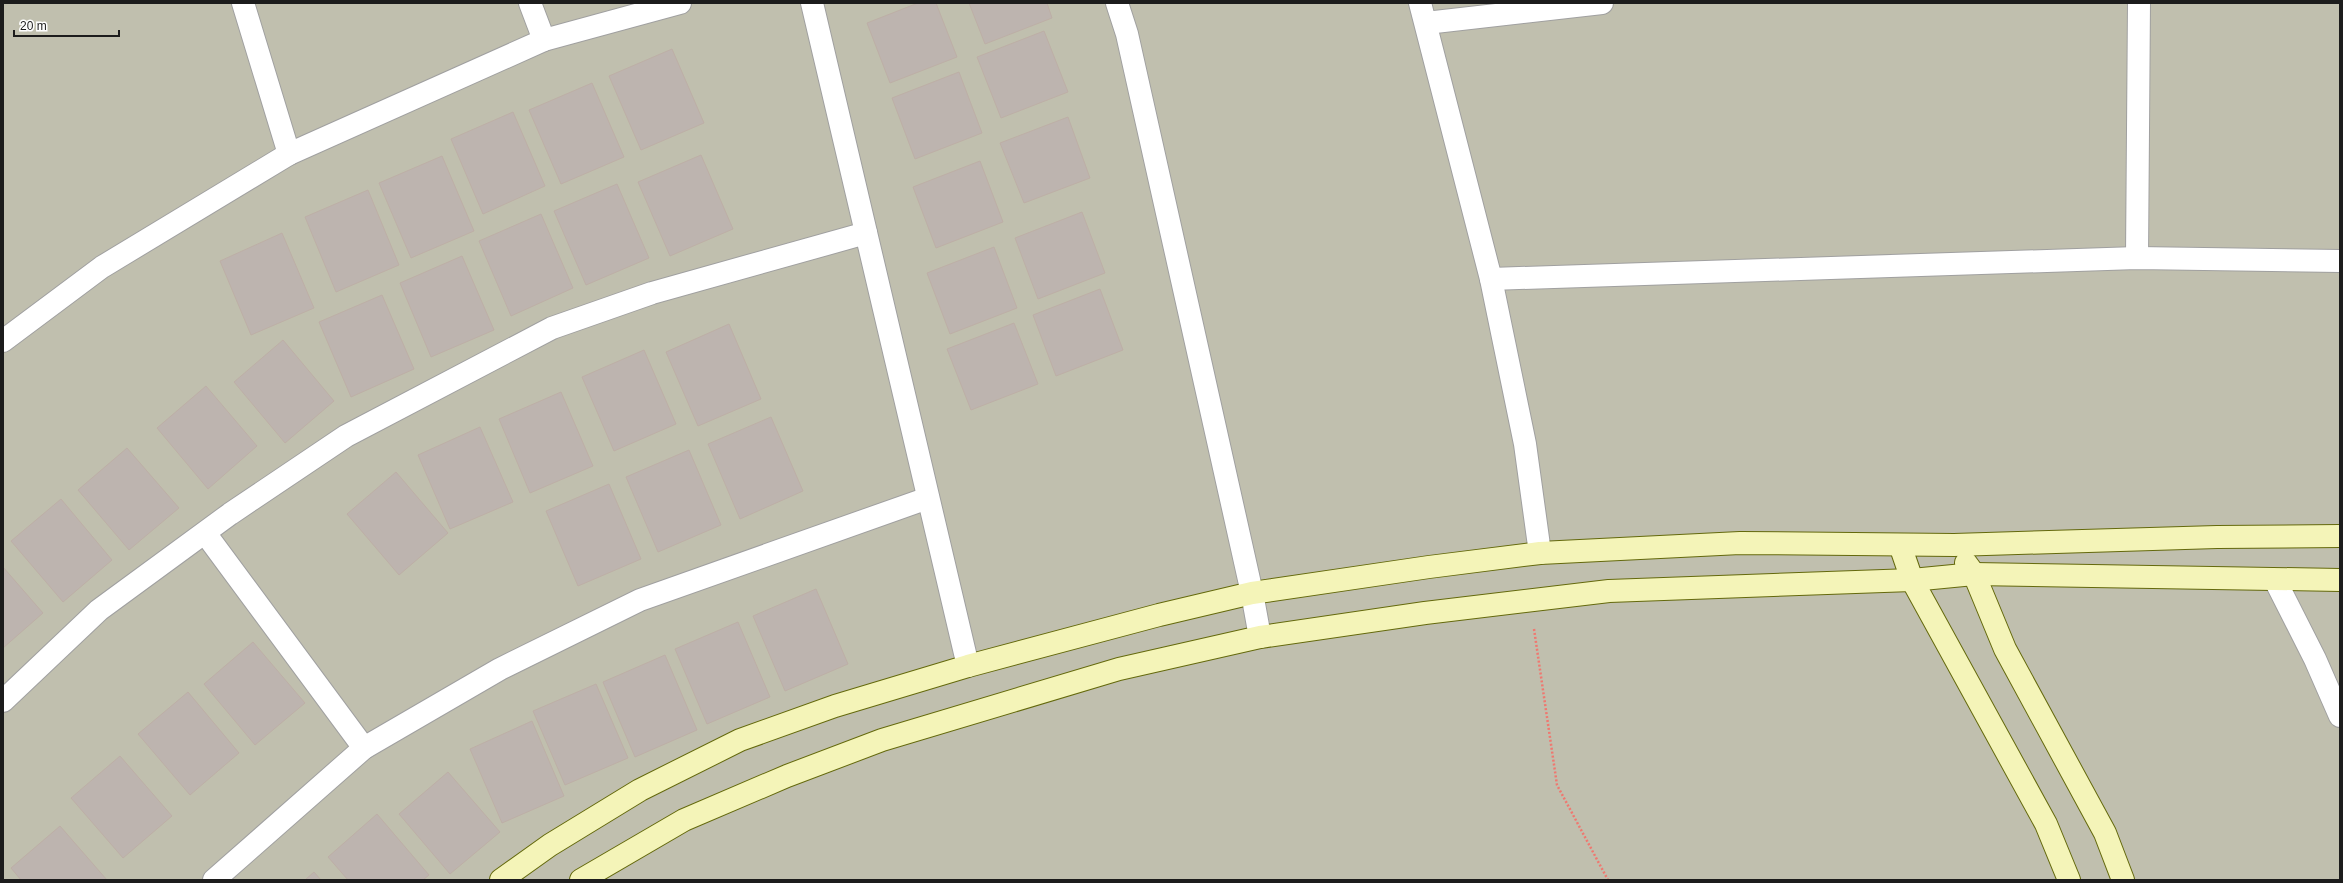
<svg xmlns="http://www.w3.org/2000/svg" width="2343" height="883" font-family="Arial,sans-serif">
<style>
.construction{fill:#c0bfae}
.building{fill:#bdb4af;stroke:#bdafa6}
.lines{fill:none;stroke-linecap:round;stroke-linejoin:round}
.street-casing{stroke:#a0a0a0;stroke-width:24}
.secondary-casing{stroke:#64690c;stroke-width:24}
.path{stroke:#ef7870;stroke-width:2.5;stroke-dasharray:2 2;stroke-linecap:butt}
.street{stroke:#fff;stroke-width:22}
.secondary{stroke:#f4f4b8;stroke-width:22}
</style>
<rect width="100%" height="100%" fill="#ede9e2"/>
<rect class="construction" x="3" y="3" width="2337" height="877"/>
<g class="building">
<polygon points="918,3 936,3 957,57 890,83 867,23"/>
<polygon points="969,3 1047,3 1052,18 985,44"/>
<polygon points="1044,31 1068,92 1001,118 977,57"/>
<polygon points="672,49 704,123 641,150 609,76"/>
<polygon points="959,72 982,133 915,159 892,98"/>
<polygon points="592,83 624,157 561,184 529,110"/>
<polygon points="513,112 545,186 483,214 451,139"/>
<polygon points="1068,117 1090,178 1024,203 1000,143"/>
<polygon points="701,155 733,229 670,256 638,182"/>
<polygon points="442,156 474,231 411,258 379,183"/>
<polygon points="980,161 1003,222 936,248 913,187"/>
<polygon points="617,184 649,258 586,285 554,211"/>
<polygon points="368,190 399,265 336,292 305,217"/>
<polygon points="1082,212 1105,273 1038,299 1015,238"/>
<polygon points="541,214 573,288 511,316 479,241"/>
<polygon points="282,233 314,308 251,335 220,261"/>
<polygon points="994,247 1017,308 950,334 927,273"/>
<polygon points="462,256 494,330 431,357 400,283"/>
<polygon points="1100,289 1123,350 1056,376 1033,315"/>
<polygon points="382,295 414,369 351,397 319,322"/>
<polygon points="1014,323 1038,384 971,410 947,349"/>
<polygon points="729,324 761,399 698,426 666,352"/>
<polygon points="283,340 334,401 285,443 234,382"/>
<polygon points="644,350 676,424 614,451 582,377"/>
<polygon points="206,386 257,446 208,489 157,428"/>
<polygon points="561,392 593,466 530,493 499,419"/>
<polygon points="771,417 803,491 740,519 708,444"/>
<polygon points="480,427 513,502 450,529 418,455"/>
<polygon points="127,448 179,508 129,550 78,490"/>
<polygon points="689,450 721,525 658,552 626,477"/>
<polygon points="396,472 448,533 399,575 347,514"/>
<polygon points="609,484 641,559 578,586 546,511"/>
<polygon points="61,499 112,560 63,602 11,541"/>
<polygon points="3,567 43,613 3,648"/>
<polygon points="816,589 848,664 785,691 753,616"/>
<polygon points="738,622 770,697 707,724 675,649"/>
<polygon points="253,642 305,703 255,745 204,684"/>
<polygon points="665,655 697,730 635,757 603,682"/>
<polygon points="596,684 628,758 565,785 533,711"/>
<polygon points="188,692 239,753 190,795 138,734"/>
<polygon points="532,721 564,796 502,823 470,749"/>
<polygon points="120,756 172,816 123,858 71,798"/>
<polygon points="448,772 500,832 450,874 399,814"/>
<polygon points="377,814 429,875 423,880 348,880 328,857"/>
<polygon points="60,826 107,880 21,880 11,868"/>
<polygon points="314,872 321,880 305,880"/>
</g>
<g class="lines">
<g class="street-casing">
<g id="street">
<polyline points="243,3 289,154"/>
<polyline points="530,3 544,40"/>
<polyline points="812,3 968,666"/>
<polyline points="1117,3 1127,34 1252,593 1260,637"/>
<polyline points="1420,3 1491,279 1525,444 1540,553"/>
<polyline points="1426,23 1602,3"/>
<polyline points="2137,258 2139,3"/>
<polyline points="1491,279 2137,258 2340,261"/>
<polyline points="3,341 102,267 289,154 544,40 680,3"/>
<polyline points="205,533 364,748"/>
<polyline points="2275,580 2315,659 2340,716"/>
<polyline points="3,701 99,610 230,514 346,436 552,328 652,293 866,233"/>
<polyline points="214,880 364,748 500,669 640,600 928,498"/>
</g>
</g>
<g class="secondary-casing">
<g id="secondary">
<polyline points="1900,545 1912,580 2046,824 2069,880"/>
<polyline points="1966,563 1974,574 2005,649 2105,833 2123,880"/>
<polyline points="501,880 550,845 640,790 740,740 835,706 968,666 1159,615 1252,593 1429,567 1540,553 1740,543 1954,545 2217,537 2340,536"/>
<polyline points="581,880 684,820 787,776 882,740 1119,669 1260,637 1425,613 1609,591 1912,580 1974,574 2340,580"/>
</g>
</g>
<polyline class="path" points="1534,629 1557,785 1608,880"/>
<use href="#street" class="street"/>
<use href="#secondary" class="secondary"/>
</g>
<rect width="2343" height="883" fill="none" stroke="#1c1c1c" stroke-width="8"/>
<path d="M14 30v6h105v-6" fill="none" stroke="#1c1c1c" stroke-width="2"/>
<text x="20" y="30" font-size="12" fill="#1c1c1c" stroke="#ffffff" stroke-width="3" paint-order="stroke">20 m</text>
</svg>
